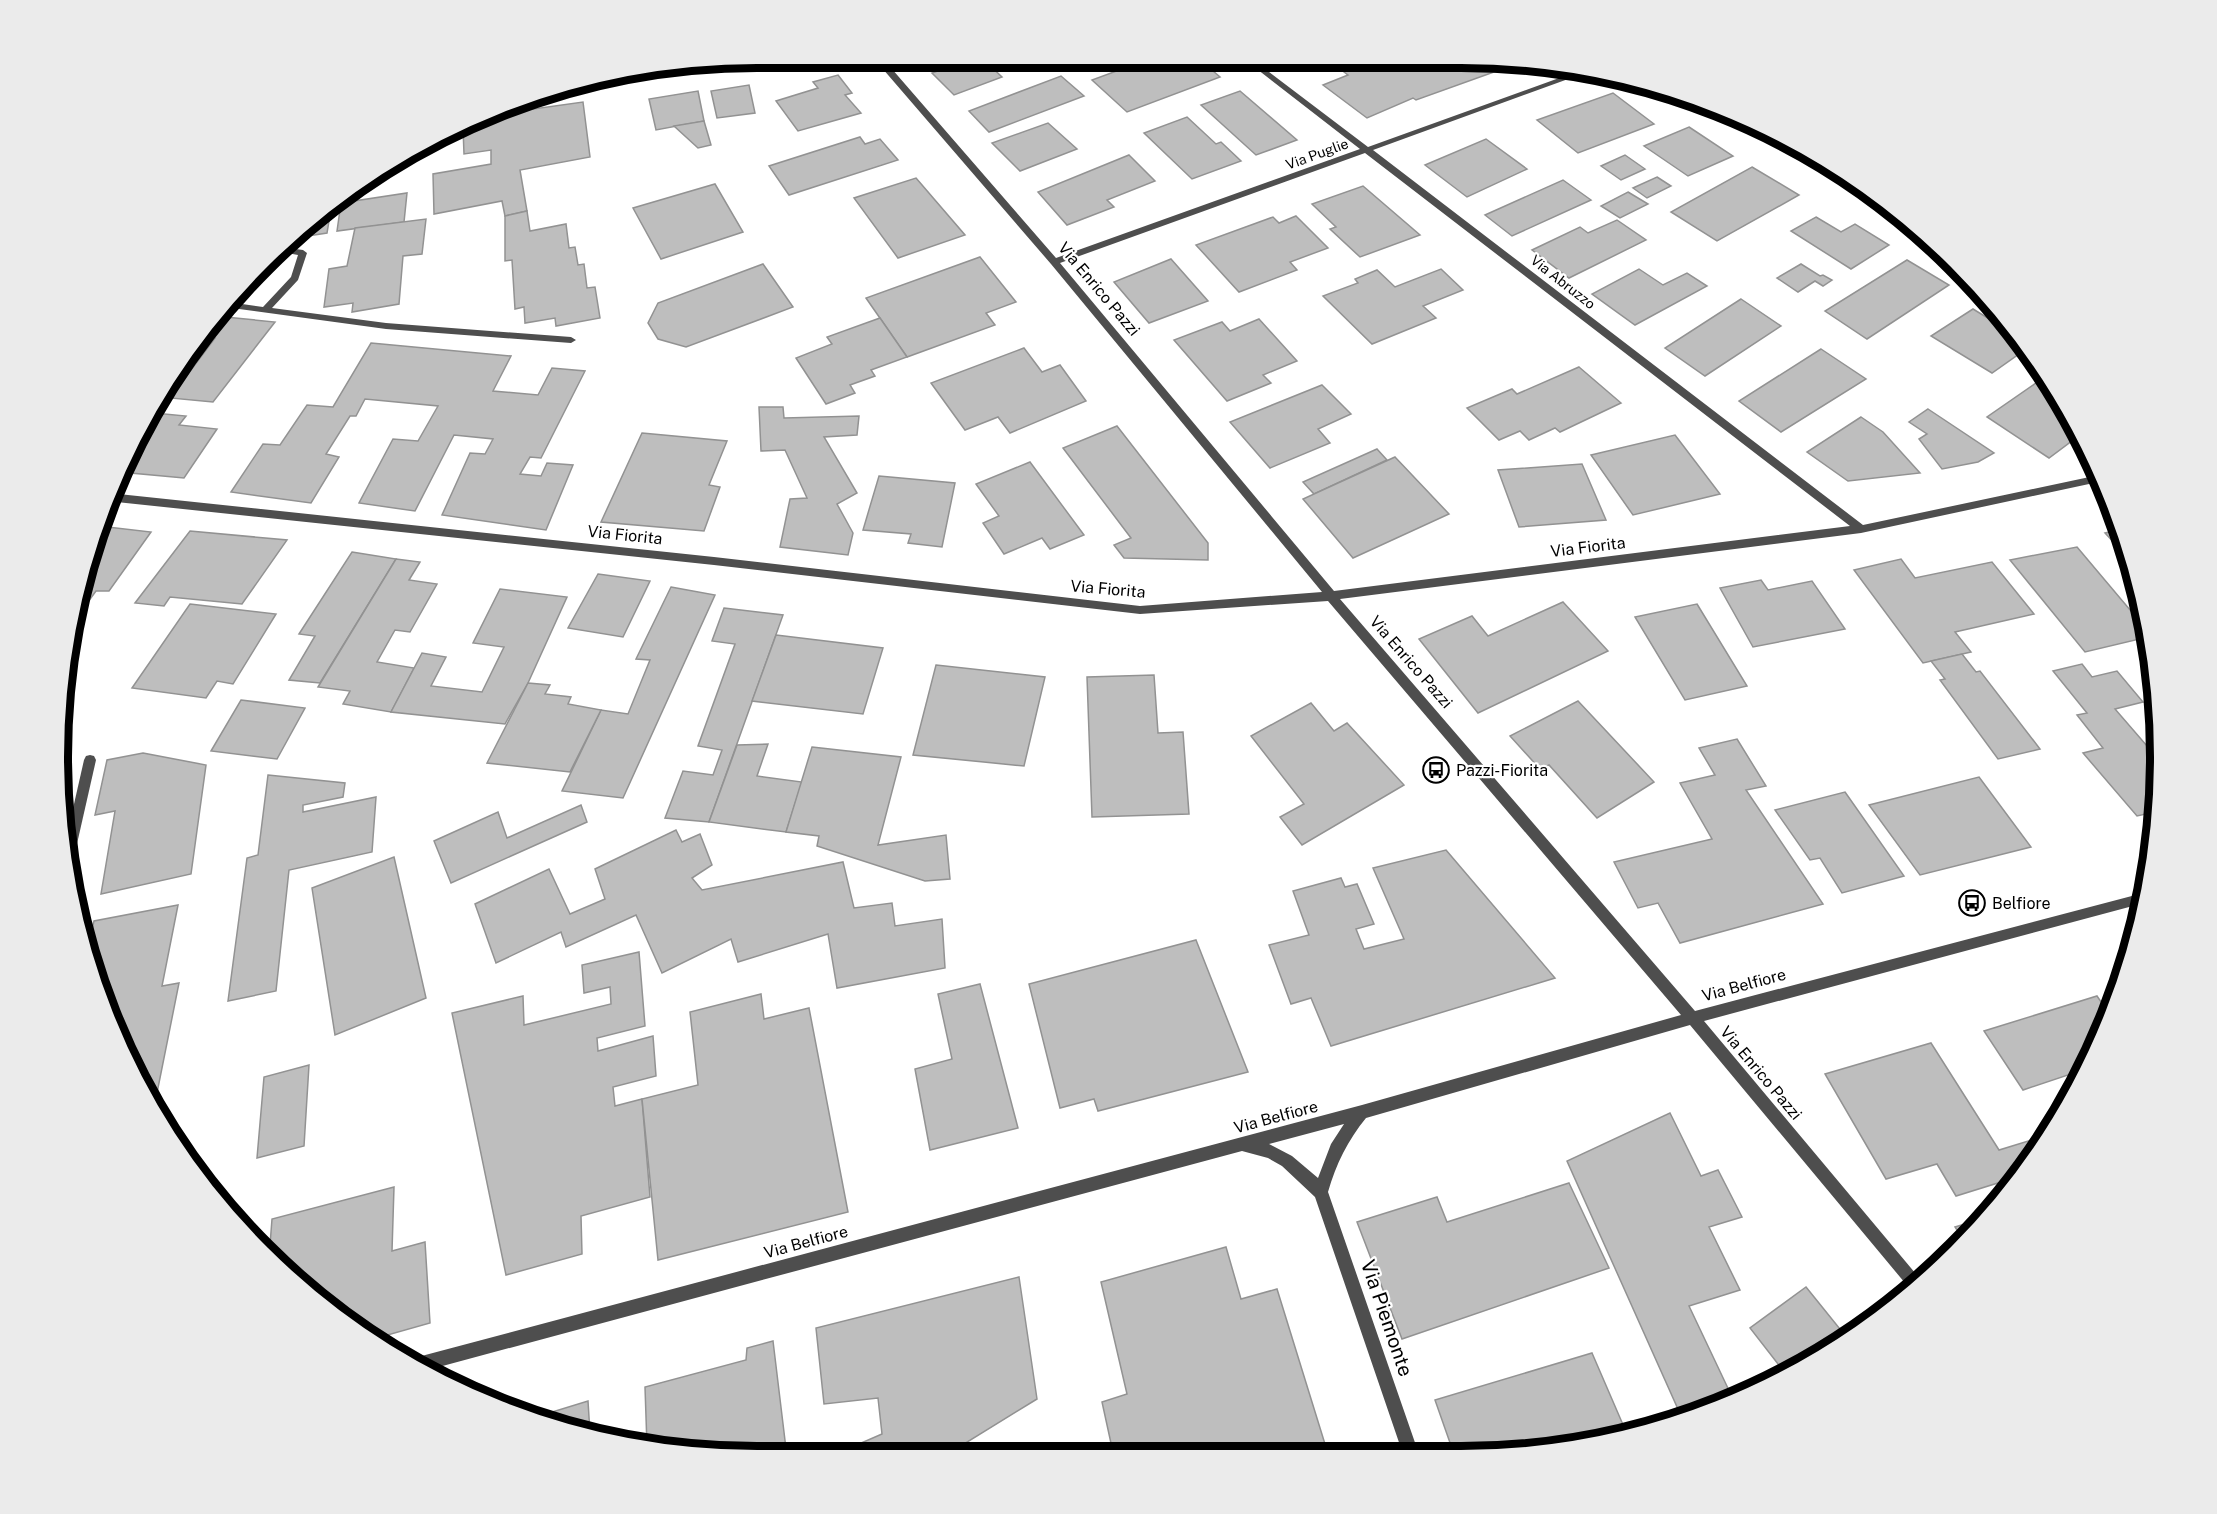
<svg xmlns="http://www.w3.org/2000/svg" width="2217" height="1514" font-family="'Public Sans',sans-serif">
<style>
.building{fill:#bebebe;stroke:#929292;stroke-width:1.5}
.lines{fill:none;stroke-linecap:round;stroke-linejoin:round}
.street{fill:#4e4e4e;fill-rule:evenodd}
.labels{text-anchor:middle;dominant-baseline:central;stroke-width:4.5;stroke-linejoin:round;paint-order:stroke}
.far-street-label{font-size:14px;fill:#000;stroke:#fff}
.street-label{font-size:16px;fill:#000;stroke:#fff}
.poi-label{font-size:16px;fill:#000;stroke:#fff;text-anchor:start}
.near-street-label{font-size:20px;fill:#000;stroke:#fff}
.rim{fill:none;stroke:#000;stroke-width:8}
</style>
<rect width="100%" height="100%" fill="#fff"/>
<g class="building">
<polygon points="1460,57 1519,63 1416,100 1413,98 1367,118 1323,85 1348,75 1344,72 1356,67 1360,69 1389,58"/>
<polygon points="1281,58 1332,58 1298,71"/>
<polygon points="1149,59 1199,59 1220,77 1127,112 1092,80"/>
<polygon points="966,61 985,61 1002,77 954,95 932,73"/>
<polygon points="838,75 852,93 845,95 861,113 798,131 776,101 818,88 813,82"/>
<polygon points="1061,76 1084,96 989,132 969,111"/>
<polygon points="749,85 755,113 717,118 711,91"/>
<polygon points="698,91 704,121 656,130 649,99"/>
<polygon points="1240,91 1297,140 1256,155 1201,105"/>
<polygon points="1613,93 1654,124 1578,153 1537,120"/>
<polygon points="583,102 590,157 520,170 527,211 505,216 502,201 434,214 433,174 491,164 491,150 464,154 463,128 490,115"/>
<polygon points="1187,117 1216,144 1221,142 1241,161 1192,179 1144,133"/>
<polygon points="704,121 711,145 698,148 674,126"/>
<polygon points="1048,123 1077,149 1020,171 992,143"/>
<polygon points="1689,127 1733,156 1688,176 1644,146"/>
<polygon points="860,137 865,144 880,139 898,160 789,195 769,166"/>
<polygon points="1486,139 1527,169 1467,197 1425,165"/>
<polygon points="1129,155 1155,181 1107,200 1114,207 1067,225 1038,192"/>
<polygon points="1625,155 1645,169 1621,180 1601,166"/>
<polygon points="1752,167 1799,195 1717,241 1671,212"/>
<polygon points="1657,177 1671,186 1647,198 1633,188"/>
<polygon points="916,178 965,235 898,258 854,198"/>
<polygon points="362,180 359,196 336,200"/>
<polygon points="1563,180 1591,200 1512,236 1485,215"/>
<polygon points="715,184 743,232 661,259 633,208"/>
<polygon points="1363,186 1420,235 1360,257 1330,229 1336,227 1312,204"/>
<polygon points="1628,192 1648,204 1620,218 1601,206"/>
<polygon points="407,193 404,222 337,231 341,203"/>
<polygon points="332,203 327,233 288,239 295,231"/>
<polygon points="527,211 530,231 566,224 569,248 575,247 578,265 584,264 587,288 595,287 600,318 556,326 555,318 525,323 524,307 515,309 512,260 505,261 505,216"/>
<polygon points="1296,216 1328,248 1290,262 1297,270 1239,292 1196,245 1273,217 1279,223"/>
<polygon points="1816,217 1841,232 1855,224 1889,245 1851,269 1791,231"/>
<polygon points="426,219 422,254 403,256 399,304 352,312 353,303 324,307 329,269 347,266 355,228"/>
<polygon points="1617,220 1646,240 1569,278 1532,250 1580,227 1588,233"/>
<polygon points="980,257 1016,302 986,313 995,325 907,357 866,298"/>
<polygon points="1171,259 1208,301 1149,323 1114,282"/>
<polygon points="1907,260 1949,285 1867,339 1825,311"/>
<polygon points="763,264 793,307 686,347 658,339 648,323 658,303"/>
<polygon points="1801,264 1820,276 1823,275 1832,280 1823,286 1815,281 1798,292 1777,278"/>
<polygon points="1441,269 1463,290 1423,306 1436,318 1372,344 1323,296 1358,283 1355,279 1377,270 1395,287"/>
<polygon points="1639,269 1663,285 1687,273 1707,286 1635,325 1592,294"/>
<polygon points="1741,299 1781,326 1705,376 1665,348"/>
<polygon points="1973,309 2014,334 2026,349 1992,373 1931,336"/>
<polygon points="215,316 275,322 213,402 170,398 215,338 203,336 210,328 205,327"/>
<polygon points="880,318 907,357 871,370 875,376 850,385 855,393 826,404 796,358 832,344 827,337"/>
<polygon points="1259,319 1297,361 1263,375 1271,383 1227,401 1174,340 1222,322 1230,331"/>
<polygon points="371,343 511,356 493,391 538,395 552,368 585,371 541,458 530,457 520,474 541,476 547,463 573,465 546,530 442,515 470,453 485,454 493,439 454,435 415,511 359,503 393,439 418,441 438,406 365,399 356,416 350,416 326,454 339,457 311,503 231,492 263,444 280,445 307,405 333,407"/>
<polygon points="1024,348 1042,372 1060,365 1086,401 1010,433 998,417 965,430 931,383"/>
<polygon points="1821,349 1866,379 1781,432 1739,401"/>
<polygon points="1579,367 1621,403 1560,432 1555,428 1529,440 1520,431 1499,440 1467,408 1512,389 1517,394"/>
<polygon points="2046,376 2081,442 2076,438 2049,458 1987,417"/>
<polygon points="1322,385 1351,414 1318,429 1330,443 1270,468 1230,422"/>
<polygon points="759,407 783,407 784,418 859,416 857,435 824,437 857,493 837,504 853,533 848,555 780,547 790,499 807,498 785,450 761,451"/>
<polygon points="1928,409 1994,453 1978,462 1942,469 1919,439 1927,434 1909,422"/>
<polygon points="154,413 186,416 179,425 217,429 184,478 120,472"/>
<polygon points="1861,417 1883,432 1920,473 1848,481 1807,452"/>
<polygon points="1117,426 1208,543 1208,560 1124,558 1114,545 1131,538 1063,448"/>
<polygon points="642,433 727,441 709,485 720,487 704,531 601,522"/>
<polygon points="1675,435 1720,494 1633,515 1591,455"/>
<polygon points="1377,449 1387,460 1314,494 1303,482"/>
<polygon points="1395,457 1449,514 1353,558 1303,499"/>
<polygon points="1030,462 1084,535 1050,549 1042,538 1004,554 983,523 999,516 976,484"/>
<polygon points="1582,464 1606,520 1519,527 1498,470"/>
<polygon points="879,476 955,483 942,547 908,543 911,534 863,530"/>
<polygon points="99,526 151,532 109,591 96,591 74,621 70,621"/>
<polygon points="2119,530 2128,558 2105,533"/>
<polygon points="190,531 287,540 242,604 170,597 164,606 135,603"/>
<polygon points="2077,547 2147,630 2148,637 2085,652 2010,560"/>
<polygon points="352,552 396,559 320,683 289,680 315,636 299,634"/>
<polygon points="396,559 420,562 409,580 437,584 410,632 395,630 377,662 414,668 391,712 343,704 350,691 318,687"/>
<polygon points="1901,559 1915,578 1992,562 2034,614 1955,632 1971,652 1923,663 1854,570"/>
<polygon points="598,574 650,581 623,637 568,628"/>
<polygon points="1761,580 1768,590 1812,581 1845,629 1753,647 1720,588"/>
<polygon points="671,587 715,595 623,798 562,791 601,710 628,714 650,660 636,659"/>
<polygon points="500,589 567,597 528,683 505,724 391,712 422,653 446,657 431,686 482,692 504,647 473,643"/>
<polygon points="1563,602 1608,651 1478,713 1419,639 1472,616 1488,636"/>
<polygon points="190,604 276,614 233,684 217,681 206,698 132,688"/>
<polygon points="1697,604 1747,686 1685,700 1635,617"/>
<polygon points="724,608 783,615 709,822 665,818 683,771 713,775 722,750 698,746 735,644 712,641"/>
<polygon points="776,635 883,648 863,714 752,701"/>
<polygon points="1962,654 1976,672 1980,671 2040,749 1998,759 1940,680 1945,679 1931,661"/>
<polygon points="2082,664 2092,677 2117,671 2143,702 2115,709 2160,761 2155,812 2137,816 2083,753 2103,748 2077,715 2087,713 2053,671"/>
<polygon points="936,665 1045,677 1024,766 913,755"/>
<polygon points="1154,675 1158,733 1183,732 1189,814 1092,817 1087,677"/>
<polygon points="528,683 550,685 545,694 571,697 568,704 601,710 570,772 487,763"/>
<polygon points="241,700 305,708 277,759 211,751"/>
<polygon points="1578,701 1654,782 1597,818 1549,765 1540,769 1510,736"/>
<polygon points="1311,703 1334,731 1347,723 1404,785 1302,845 1280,817 1304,804 1251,736"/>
<polygon points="1737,739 1766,786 1746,790 1823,904 1680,943 1658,903 1638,908 1614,862 1712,839 1680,783 1715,775 1699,748"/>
<polygon points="768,744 757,776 802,782 786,832 709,822 737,745"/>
<polygon points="812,747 901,757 878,845 946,835 950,879 925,881 817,846 819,836 786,832"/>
<polygon points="143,753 206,765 191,874 101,894 115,811 95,815 107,760"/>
<polygon points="268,775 345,783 343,797 303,805 303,812 376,797 372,852 289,870 276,991 228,1001 247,858 258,855"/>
<polygon points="1979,777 2031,847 1920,875 1869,805"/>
<polygon points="1845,792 1904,876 1842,893 1820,858 1810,860 1775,810"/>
<polygon points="581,805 587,822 451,883 434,841 498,812 507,838"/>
<polygon points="676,830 682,842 700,834 712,865 692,878 702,890 843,862 854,908 892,903 895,926 942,919 945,968 837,988 828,934 738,962 731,939 662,973 636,915 566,947 561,932 496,963 475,904 549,869 570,914 605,899 595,869"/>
<polygon points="1446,850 1555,978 1331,1046 1311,998 1291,1004 1269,945 1309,935 1293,891 1341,878 1345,887 1357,884 1374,924 1356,929 1364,949 1404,939 1373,868"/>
<polygon points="394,857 426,998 335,1035 312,888"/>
<polygon points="178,905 162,986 179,983 154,1108 152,1108 110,1025 87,949 94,921"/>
<polygon points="1196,940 1248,1072 1098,1111 1094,1099 1060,1108 1029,984"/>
<polygon points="639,952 645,1026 597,1038 598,1051 653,1036 656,1076 613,1087 615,1106 642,1099 650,1197 581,1216 582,1254 506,1275 452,1013 523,996 524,1025 611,1004 610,987 584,993 582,965"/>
<polygon points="980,984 1018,1128 930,1150 915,1069 952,1059 938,994"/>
<polygon points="761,994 764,1019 809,1008 848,1212 658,1260 642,1099 698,1085 690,1012"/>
<polygon points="2097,996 2110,1015 2083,1070 2023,1090 1984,1031"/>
<polygon points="1931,1043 1999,1150 2048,1135 2017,1177 1956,1196 1937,1164 1886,1179 1825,1074"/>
<polygon points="309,1065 304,1146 257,1158 264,1077"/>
<polygon points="1670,1113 1701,1176 1718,1170 1742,1217 1709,1227 1740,1290 1689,1306 1734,1401 1682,1418 1567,1161"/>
<polygon points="1569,1183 1609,1268 1402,1339 1357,1222 1437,1197 1447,1222"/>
<polygon points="394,1187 392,1251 425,1242 430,1323 370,1340 350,1324 349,1313 339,1316 269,1258 272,1219"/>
<polygon points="1982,1219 1964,1241 1955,1227"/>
<polygon points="1226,1247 1241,1299 1277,1289 1329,1457 1114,1457 1102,1402 1127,1394 1101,1282"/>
<polygon points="1019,1277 1037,1399 943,1457 829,1457 882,1434 878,1398 824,1404 816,1328"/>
<polygon points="1806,1287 1848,1339 1785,1373 1750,1328"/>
<polygon points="773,1341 787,1457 757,1457 647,1446 645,1387 746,1360 747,1348"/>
<polygon points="1592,1353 1627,1434 1597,1443 1455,1457 1435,1400"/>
<polygon points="588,1401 590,1433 539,1416"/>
</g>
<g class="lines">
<g class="street">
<path d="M1244 59H1252L1368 147 1584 69 1593 70 1373 150 1863 525 2099 475 2103 481 1861 533 1340 599 1695 1011 2147 892 2144 903 1704 1021 1921 1280 1910 1289 1690 1025 1366 1118C1348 1140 1336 1164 1328 1192L1420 1457H1404L1315 1197 1282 1166 1268 1158 1242 1151 424 1371 408 1362 414 1358 1362 1105 1681 1015 1328 601 1140 614 714 565 107 501 109 493 714 557 1140 606 1322 592 1051 264 876 61H885L1056 258 1360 149ZM1365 153 1850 526 1334 591 1060 263ZM1344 1124 1331 1144 1318 1178 1292 1156 1269 1144Z"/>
<polygon points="752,62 568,88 564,87 589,81 726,63"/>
<polygon points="1734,117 1752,123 1863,187 1878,199 1872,199 1734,120"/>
<polygon points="281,247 303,250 307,253 298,280 272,308 386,323 571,337 576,340 571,343 386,329 224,307 228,302 263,307 291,277 298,255 276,251"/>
<polygon points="90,755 94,756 96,760 74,857 72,861 68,862 67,835 84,760 86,756"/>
</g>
</g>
<defs>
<g id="bus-ring" transform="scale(1.35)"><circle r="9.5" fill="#fff" stroke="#000" stroke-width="1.5"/><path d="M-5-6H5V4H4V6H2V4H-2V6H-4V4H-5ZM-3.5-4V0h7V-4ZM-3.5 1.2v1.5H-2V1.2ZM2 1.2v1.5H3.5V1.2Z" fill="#000"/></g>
</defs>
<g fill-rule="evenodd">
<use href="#bus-ring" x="1436" y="770"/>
<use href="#bus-ring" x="1972" y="903"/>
</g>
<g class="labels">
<g class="far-street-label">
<text transform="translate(1317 154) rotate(-20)">Via Puglie</text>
<text transform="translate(1563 282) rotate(38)">Via Abruzzo</text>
</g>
<g class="street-label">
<text transform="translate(1099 289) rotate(50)">Via Enrico Pazzi</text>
<text transform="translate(625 535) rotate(6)">Via Fiorita</text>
<text transform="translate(1588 547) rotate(-7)">Via Fiorita</text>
<text transform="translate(1108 589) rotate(5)">Via Fiorita</text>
<text transform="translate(1411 662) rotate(49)">Via Enrico Pazzi</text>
<text transform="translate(1744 985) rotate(-15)">Via Belfiore</text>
<text transform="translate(1761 1073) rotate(50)">Via Enrico Pazzi</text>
<text transform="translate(1276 1117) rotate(-15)">Via Belfiore</text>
<text transform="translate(806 1242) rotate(-15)">Via Belfiore</text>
</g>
<g class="poi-label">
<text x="1456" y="770">Pazzi-Fiorita</text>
<text x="1992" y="903">Belfiore</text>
</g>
<g class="near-street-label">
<text transform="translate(1387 1318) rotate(71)">Via Piemonte</text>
</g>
</g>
<path d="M0 0H2217V1514H0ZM757 68H1461A689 689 0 0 1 2150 757V757A689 689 0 0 1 1461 1446H757A689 689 0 0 1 68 757V757A689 689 0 0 1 757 68Z" fill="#ebebeb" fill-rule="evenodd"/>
<path class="rim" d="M757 68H1461A689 689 0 0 1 2150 757V757A689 689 0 0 1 1461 1446H757A689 689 0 0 1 68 757V757A689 689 0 0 1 757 68Z"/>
</svg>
